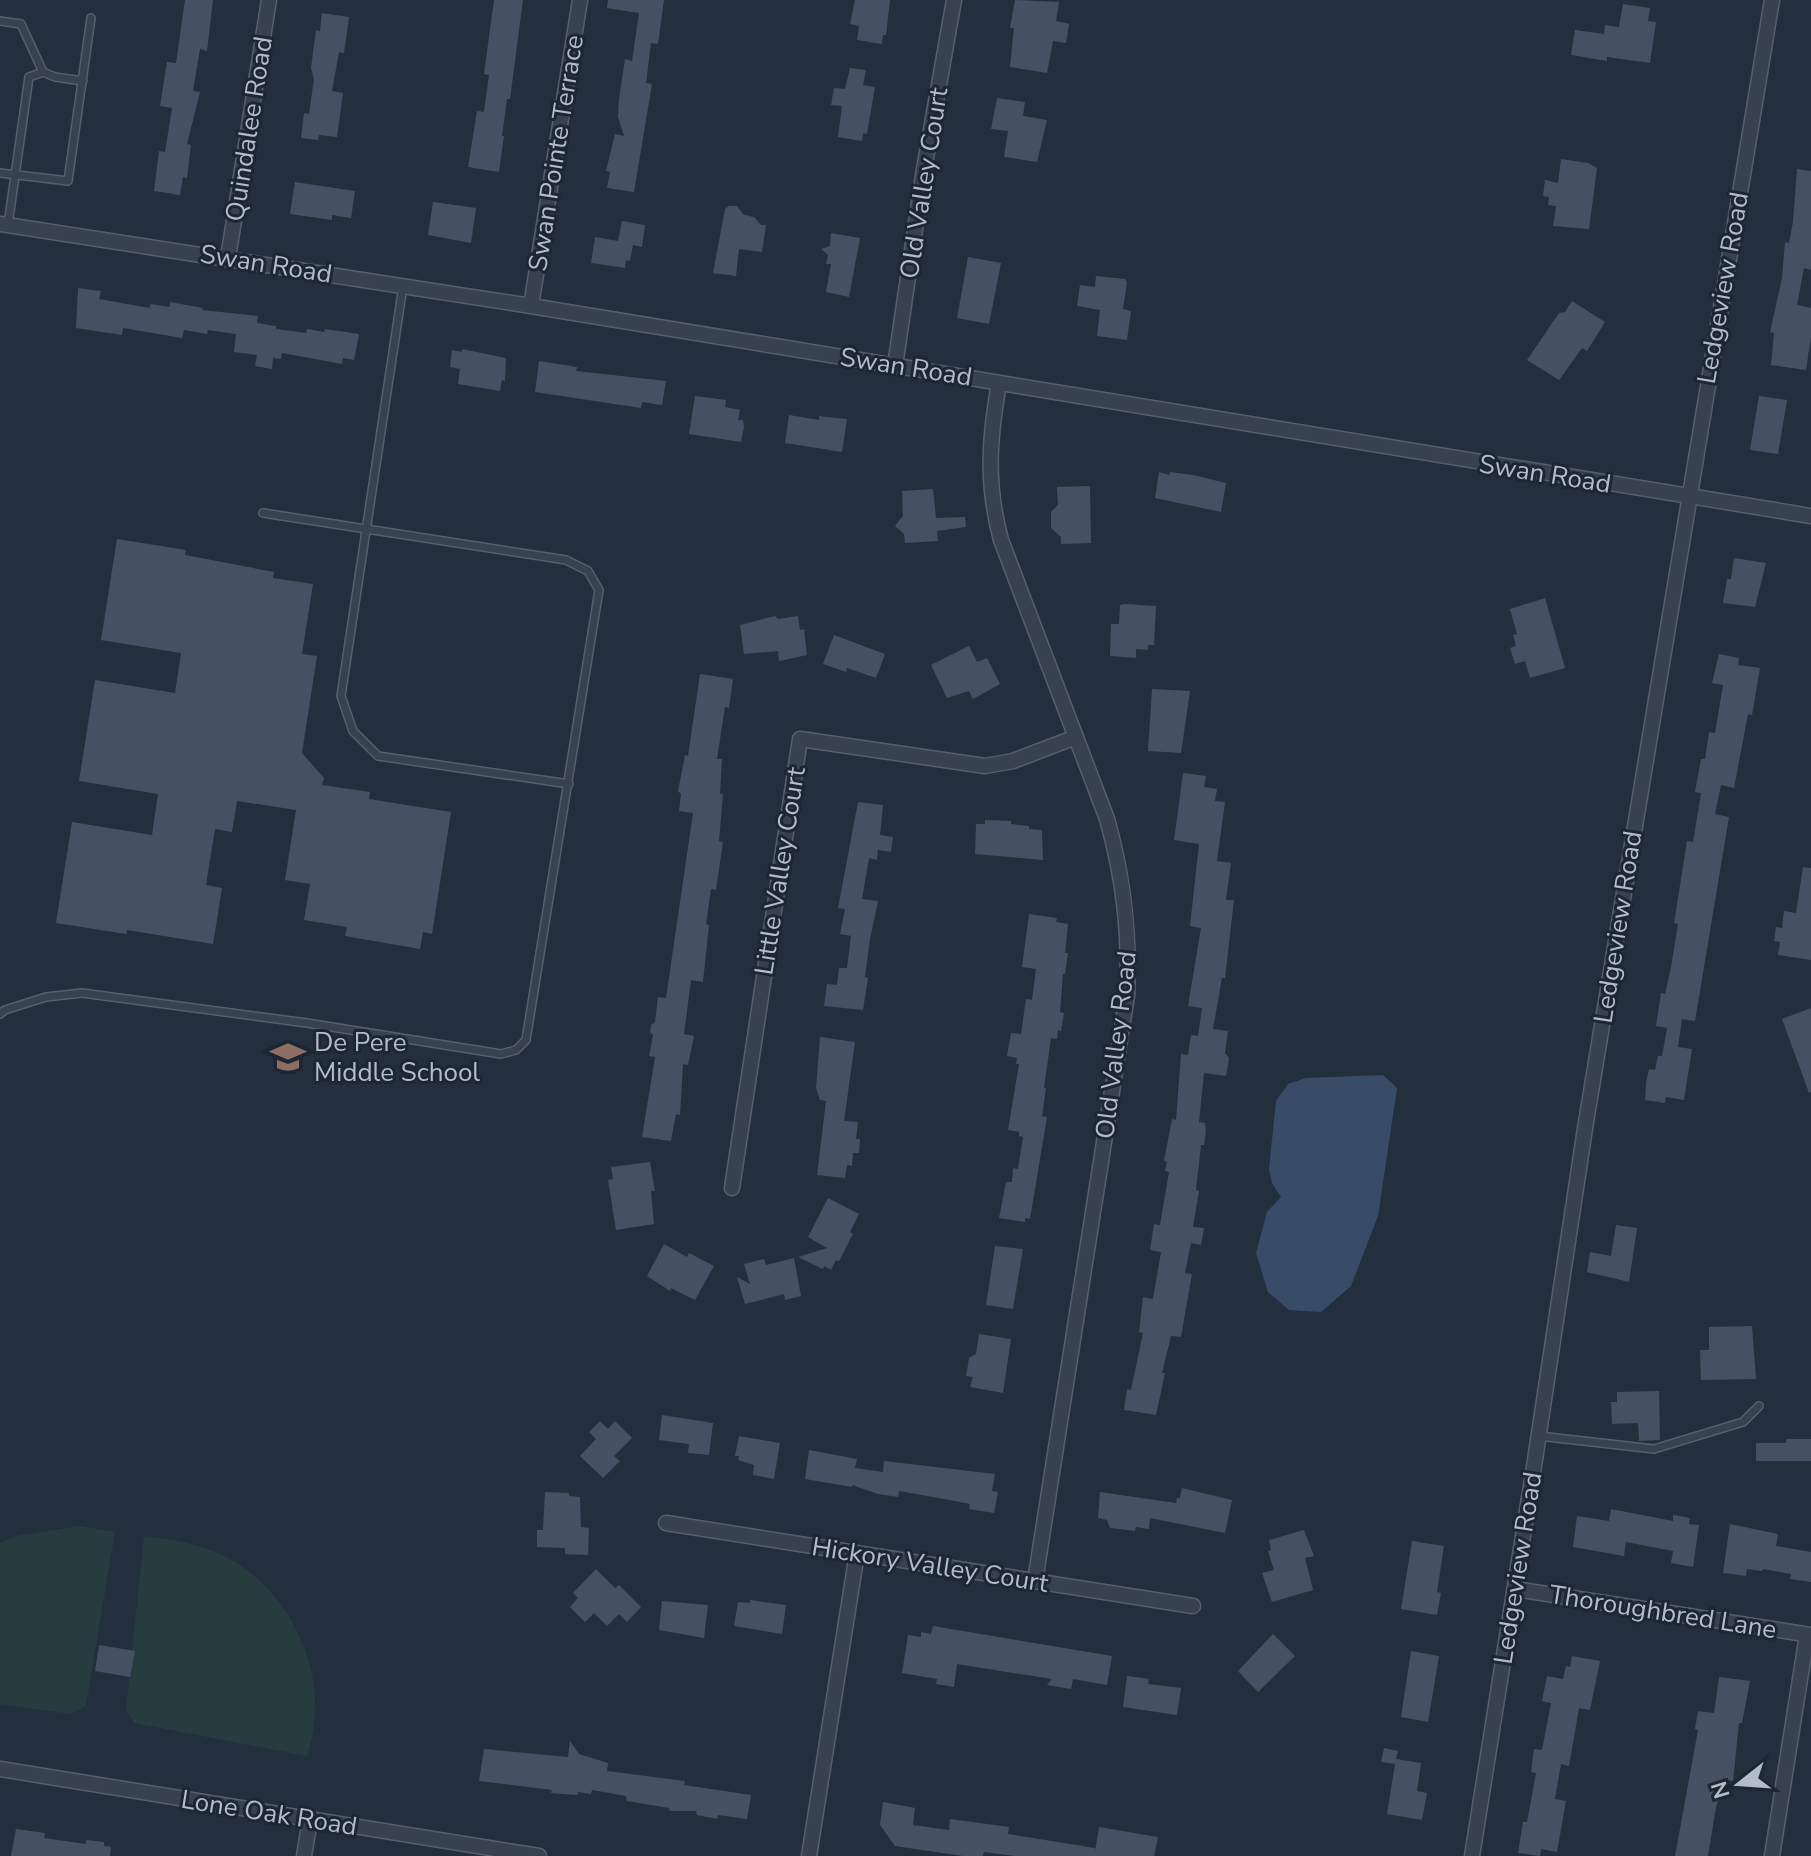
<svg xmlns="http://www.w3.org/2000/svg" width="1811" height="1856" font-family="'Nunito Sans',sans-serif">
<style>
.green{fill:#263c3f}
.water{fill:#394c67}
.building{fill:#455162}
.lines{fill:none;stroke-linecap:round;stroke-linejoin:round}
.service-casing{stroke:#565f6c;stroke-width:10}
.minor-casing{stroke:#565f6c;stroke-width:17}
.service{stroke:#38414e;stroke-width:7}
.minor{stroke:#38414e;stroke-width:14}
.labels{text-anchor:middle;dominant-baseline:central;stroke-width:6;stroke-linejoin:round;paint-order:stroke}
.street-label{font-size:26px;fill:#b4bcc9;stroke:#1d2633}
.poi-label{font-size:26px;fill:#b4bcc9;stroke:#1d2633;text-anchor:start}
</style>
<rect width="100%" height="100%" fill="#242f3e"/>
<g class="green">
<polygon points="79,1526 115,1532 86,1706 71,1714 0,1704 0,1543 16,1536"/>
<path d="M144 1536C171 1540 198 1543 222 1555 283 1584 323 1658 314 1725 313 1735 310 1746 307 1756L134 1723 126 1709Z"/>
</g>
<polygon class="water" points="1383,1075 1397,1088 1378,1216 1351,1286 1321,1312 1289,1310 1268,1292 1256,1253 1267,1212 1281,1197 1272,1183 1269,1169 1276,1101 1288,1084 1306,1078"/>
<g class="building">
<polygon points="185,0 213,0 207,51 200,49 193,91 200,92 187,144 191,145 187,178 183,177 180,195 154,191 159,151 165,152 172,108 160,106 167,62 176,63"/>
<polygon points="494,0 523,0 510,99 507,99 502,136 504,136 499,172 468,167 477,111 484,112 489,75 484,74"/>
<polygon points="608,0 664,0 658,44 651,43 646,83 652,84 634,192 607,188 610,172 606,171 615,134 624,136 618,117 619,99 625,59 632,61 639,13 607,8"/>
<polygon points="855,0 890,0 886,35 883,35 882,44 857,40 859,26 850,24"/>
<polygon points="1015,0 1059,2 1056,21 1069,24 1066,43 1053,41 1047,73 1010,67 1014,28 1010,28"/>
<polygon points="1623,4 1650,8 1648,21 1656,22 1650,63 1607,57 1607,61 1571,55 1575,30 1604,34 1605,25 1619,27"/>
<polygon points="322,13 349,17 344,53 339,52 332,91 343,93 337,137 319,135 318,140 301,138 304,113 309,114 314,79 311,68 316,30 320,31"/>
<polygon points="850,68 866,70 863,85 875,87 867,134 863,133 862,141 838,137 842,106 831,105 834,88 845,89"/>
<polygon points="997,98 1025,102 1023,116 1047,120 1037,162 1004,157 1008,131 991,129"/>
<polygon points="1561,159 1588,163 1597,168 1589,229 1553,226 1556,206 1548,205 1549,197 1543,196 1545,180 1558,183"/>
<polygon points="1797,169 1811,171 1811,270 1804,268 1797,305 1811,308 1811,337 1806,370 1771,365 1774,333 1770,332 1782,278 1785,242 1789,243 1793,222"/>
<polygon points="295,182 355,191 351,218 332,215 332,220 290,214"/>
<polygon points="433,202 476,208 471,243 428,235"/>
<polygon points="729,206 737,206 744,215 754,217 761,225 766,225 762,252 739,249 736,276 713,273 725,209"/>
<polygon points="622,221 645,225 642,247 633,245 630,261 626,260 625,268 591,263 595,237 618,241"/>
<polygon points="831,233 860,238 849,297 826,292 831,264 826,264 828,255 821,249 830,246"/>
<polygon points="968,257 1001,263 989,324 957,318"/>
<polygon points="1096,276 1125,279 1127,282 1123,309 1131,311 1127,340 1097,336 1100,310 1077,306 1080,285 1095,287"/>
<polygon points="78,288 101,291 99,299 150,308 150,304 170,307 170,302 203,308 202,310 258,316 257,323 276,326 276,329 306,333 307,329 324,332 325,329 359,334 354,360 343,358 342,364 282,353 281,359 273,358 272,369 255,366 257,355 234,352 236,334 208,330 207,334 184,330 182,338 123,328 122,335 76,328"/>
<polygon points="1572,301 1605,322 1587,351 1582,348 1559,380 1527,360 1559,313 1565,312"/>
<polygon points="462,349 506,358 505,381 502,380 500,391 458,384 460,369 450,367 452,350 462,352"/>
<polygon points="539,361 577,367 576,371 666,381 662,405 642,402 641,408 535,392"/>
<polygon points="695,396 726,400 725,407 740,410 738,420 743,420 744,427 741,442 689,434"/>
<polygon points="1759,396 1787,400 1778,454 1750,450"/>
<polygon points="789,415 819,420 819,416 847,419 842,452 785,443"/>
<polygon points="1159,472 1169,475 1170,472 1193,475 1226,483 1221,512 1155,498"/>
<polygon points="1090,486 1091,543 1061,544 1061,537 1051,528 1051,512 1058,505 1057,487"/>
<polygon points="933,489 936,518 965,517 966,527 937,531 938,541 905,543 904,534 895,526 903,516 902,491"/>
<polygon points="117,539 186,550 185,555 274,572 273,578 313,584 302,654 317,656 302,753 324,778 322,785 370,792 369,799 451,812 432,934 423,932 420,949 345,936 347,927 304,920 310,884 285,880 296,810 237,801 232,832 215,829 206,885 222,888 213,944 127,930 126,934 56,923 72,822 152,835 158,794 79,781 95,680 175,693 181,653 101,640"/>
<polygon points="1734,558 1766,563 1755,607 1723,603 1727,579 1731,579"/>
<polygon points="1545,598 1565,668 1530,678 1525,661 1515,664 1510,648 1516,646 1513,635 1517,634 1510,609"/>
<polygon points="1125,604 1156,606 1154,645 1148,645 1148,650 1136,649 1136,658 1110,656 1111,624 1119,624 1120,605"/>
<polygon points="775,616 778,619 798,616 800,630 804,629 807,655 779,661 778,651 744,654 740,625"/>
<polygon points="834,635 885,654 876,678 847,668 846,672 823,664"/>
<polygon points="969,646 977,662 987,658 1000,684 973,699 969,691 947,698 931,665"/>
<polygon points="1719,654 1739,658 1738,665 1760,668 1752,715 1748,714 1734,788 1721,785 1715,814 1729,817 1695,1021 1682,1019 1678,1047 1692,1049 1684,1100 1666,1097 1665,1103 1645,1100 1646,1083 1649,1069 1655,1070 1658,1056 1662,1056 1667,1028 1656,1026 1661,993 1665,994 1671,967 1678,924 1674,923 1687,841 1693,842 1701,793 1695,792 1701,759 1705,759 1709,732 1715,733 1723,685 1712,683"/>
<polygon points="700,674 733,679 729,708 725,707 717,759 722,759 720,794 723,794 719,841 723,842 716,890 711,889 706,924 709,925 703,982 691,980 684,1034 694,1036 688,1065 683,1064 680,1115 676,1114 671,1141 642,1137 655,1057 649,1056 653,1035 650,1032 651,1025 655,1022 658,997 666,998 693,813 679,811 681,794 678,791 685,755 688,756"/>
<polygon points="1152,689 1190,691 1181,753 1148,751"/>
<polygon points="1183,773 1206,776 1204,787 1217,789 1215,801 1225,802 1217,861 1231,863 1226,900 1234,900 1225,978 1222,978 1213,1029 1228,1031 1225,1053 1229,1058 1226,1076 1204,1073 1199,1122 1205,1123 1206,1131 1204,1145 1201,1145 1196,1190 1199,1191 1193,1227 1204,1228 1201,1245 1191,1243 1185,1273 1192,1274 1181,1337 1171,1336 1162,1373 1165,1373 1156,1415 1124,1410 1127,1389 1131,1390 1143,1333 1139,1332 1143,1297 1153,1299 1161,1252 1150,1250 1154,1224 1160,1225 1169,1172 1165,1171 1167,1162 1164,1161 1172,1119 1176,1120 1181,1054 1188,1055 1191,1035 1198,1036 1202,1008 1188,1006 1201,928 1190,926 1199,844 1174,840"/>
<polygon points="858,802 883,805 880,835 893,837 891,852 878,850 877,860 869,858 862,899 878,901 870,939 865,977 868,978 863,1010 824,1006 827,984 837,985 839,968 847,968 851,936 840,934 845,909 838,908"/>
<polygon points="985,820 1011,821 1011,824 1029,826 1029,829 1042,830 1043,860 975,854 976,824 985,824"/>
<polygon points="1803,867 1811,868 1811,960 1778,955 1780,942 1774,941 1776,927 1782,928 1784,911 1796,913"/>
<polygon points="1029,914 1057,918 1056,922 1068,924 1065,953 1068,953 1065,974 1063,974 1060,1012 1064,1013 1061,1031 1058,1030 1057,1039 1051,1038 1044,1088 1046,1088 1042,1116 1047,1117 1030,1219 1025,1218 1025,1222 999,1218 1006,1182 1012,1182 1013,1168 1018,1169 1023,1137 1019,1136 1019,1132 1008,1130 1019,1064 1016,1064 1017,1058 1007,1056 1011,1033 1021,1034 1026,999 1032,1000 1036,969 1022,967"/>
<polygon points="1811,1008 1811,1092 1809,1093 1782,1019"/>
<polygon points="820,1037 855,1042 844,1121 858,1122 856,1139 860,1139 859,1153 853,1153 852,1166 847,1165 845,1178 817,1175 826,1101 820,1100 816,1088"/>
<polygon points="650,1162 655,1191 651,1191 654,1224 616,1230 608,1180 613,1179 611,1167"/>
<polygon points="828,1198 859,1214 850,1232 853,1234 839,1261 836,1260 831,1270 824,1266 823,1269 798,1257 827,1248 808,1237"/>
<polygon points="1616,1225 1637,1228 1629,1282 1587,1272 1590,1252 1611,1256"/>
<polygon points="664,1244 687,1257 689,1253 714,1266 695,1300 671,1288 670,1291 647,1276"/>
<polygon points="995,1246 1023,1249 1013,1309 986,1305"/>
<polygon points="794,1258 801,1296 785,1300 784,1294 745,1304 737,1277 750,1284 744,1264 764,1259 766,1265"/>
<polygon points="1752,1326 1756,1379 1701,1380 1700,1350 1709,1350 1709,1327"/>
<polygon points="979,1334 1011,1339 1003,1393 970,1387 973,1377 966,1376 968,1365 969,1358 976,1354"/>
<polygon points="1659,1391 1660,1440 1639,1441 1638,1423 1612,1424 1611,1402 1617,1402 1617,1392"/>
<polygon points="662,1415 713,1423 709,1455 688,1453 689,1444 659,1440"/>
<polygon points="600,1421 608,1429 615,1421 632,1438 614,1456 620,1461 603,1478 580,1456 596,1439 589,1432"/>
<polygon points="739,1436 780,1443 774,1479 753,1475 754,1465 738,1460 739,1456 735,1456"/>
<polygon points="1786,1439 1811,1439 1811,1461 1756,1461 1756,1443 1786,1443"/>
<polygon points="809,1450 857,1459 855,1468 883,1472 884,1461 995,1474 992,1491 998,1492 994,1513 969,1509 970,1504 950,1500 899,1491 898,1497 878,1494 852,1485 852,1487 805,1479"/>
<polygon points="1182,1488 1232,1500 1225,1533 1150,1518 1149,1529 1136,1527 1135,1531 1110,1528 1107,1520 1098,1518 1100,1492 1176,1503 1177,1498 1180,1498"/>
<polygon points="545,1492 569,1493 569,1496 580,1497 581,1527 589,1528 588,1555 565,1554 565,1548 537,1547 537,1530 543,1530"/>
<polygon points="1611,1509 1673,1521 1673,1515 1690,1518 1689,1524 1699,1525 1693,1567 1671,1563 1673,1551 1626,1542 1624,1556 1573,1547 1577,1516 1609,1521"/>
<polygon points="1730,1524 1778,1534 1776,1546 1811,1552 1811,1582 1790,1579 1791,1574 1763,1569 1762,1571 1747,1569 1746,1576 1723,1573"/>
<polygon points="1304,1530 1314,1556 1305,1558 1313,1590 1272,1602 1262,1573 1274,1570 1268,1551 1271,1550 1269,1540"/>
<polygon points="1412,1541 1444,1546 1437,1592 1441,1593 1437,1615 1401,1609"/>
<polygon points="596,1569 615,1588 619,1585 641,1607 627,1622 619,1614 607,1626 594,1613 585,1622 570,1607 578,1598 573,1593"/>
<polygon points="750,1600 786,1605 782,1634 734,1626 738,1602 750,1603"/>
<polygon points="662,1601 708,1605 704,1638 659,1630"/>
<polygon points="933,1626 1112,1656 1107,1685 1073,1679 1071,1689 1047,1685 1052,1679 957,1664 954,1687 936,1684 937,1679 902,1673 908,1635 921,1637 921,1632 931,1634"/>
<polygon points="1273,1634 1295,1656 1258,1692 1238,1671"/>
<polygon points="99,1645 135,1651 130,1677 95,1671"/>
<polygon points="1411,1651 1439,1656 1428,1722 1401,1717"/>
<polygon points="1572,1656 1600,1661 1590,1710 1579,1708 1569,1766 1561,1764 1555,1799 1566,1801 1557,1852 1541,1849 1540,1856 1518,1853 1523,1822 1527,1822 1536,1773 1531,1772 1534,1749 1542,1750 1551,1703 1542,1701 1547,1676 1563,1679 1566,1666 1570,1667"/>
<polygon points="1127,1676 1149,1679 1148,1684 1181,1688 1177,1715 1123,1707"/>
<polygon points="1719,1677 1750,1681 1742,1723 1739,1723 1733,1781 1724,1780 1721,1798 1719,1798 1716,1807 1708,1856 1675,1856 1698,1730 1695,1729 1698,1711 1714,1713"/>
<polygon points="570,1741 579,1754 608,1763 607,1771 685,1781 684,1785 751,1795 747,1819 718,1815 717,1819 697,1815 696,1811 670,1811 669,1808 627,1801 626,1796 592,1790 591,1794 578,1792 578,1795 561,1794 551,1793 552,1790 479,1781 484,1749 568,1757"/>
<polygon points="1384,1748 1398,1751 1396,1759 1421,1763 1417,1791 1427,1793 1422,1820 1387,1814 1395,1764 1381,1762"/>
<polygon points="883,1802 915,1808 913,1825 949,1830 950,1819 1009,1827 1008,1834 1095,1848 1095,1851 1099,1827 1158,1837 1154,1856 1015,1856 984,1852 983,1856 963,1856 895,1846 880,1825"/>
<polygon points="16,1829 45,1833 44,1838 86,1844 86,1840 104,1842 104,1846 111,1847 110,1856 11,1856"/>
</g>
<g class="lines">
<g class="service-casing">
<g id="service">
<polyline points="0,21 21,24 43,72 55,77 83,81"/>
<polyline points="0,173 68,181 91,18"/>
<polyline points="8,225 29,77 43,72"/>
<polyline points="403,286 341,696 353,731 378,756 569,784"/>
<polyline points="0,1014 5,1010 46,997 82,993 307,1023 501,1054 516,1050 526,1040 599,590 588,571 566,560 263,513"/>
<polyline points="1539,1436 1654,1449 1743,1422 1759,1406"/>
</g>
</g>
<g class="minor-casing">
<g id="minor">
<polyline points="0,224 531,306 1811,516"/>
<polyline points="228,258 269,0"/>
<polyline points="531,306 580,0"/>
<polyline points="895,366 923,175 954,0"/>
<path d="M999 383C989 440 986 484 1001 540L1107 819C1124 879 1130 934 1127 996L1035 1581"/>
<polyline points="732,1188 800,739 985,766 1013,761 1076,737"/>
<polyline points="666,1523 1193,1606"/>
<polyline points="1515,1589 1811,1635"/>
<polyline points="0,1769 539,1856"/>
<polyline points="304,1856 310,1820"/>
<polyline points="809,1856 857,1553"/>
<polyline points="1472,1856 1533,1473 1586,1122 1772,0"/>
<polyline points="1772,1856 1807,1635"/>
</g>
</g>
<use href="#service" class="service"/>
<use href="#minor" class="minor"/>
</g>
<defs>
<g id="school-bare" transform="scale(2.76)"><path d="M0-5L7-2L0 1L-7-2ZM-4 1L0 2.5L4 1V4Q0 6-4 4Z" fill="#8d6e63" stroke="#1d2633" stroke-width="2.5" paint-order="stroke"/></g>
</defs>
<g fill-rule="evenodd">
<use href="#school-bare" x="288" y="1057"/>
</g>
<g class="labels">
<g class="street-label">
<text transform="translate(249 129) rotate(-81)">Quindalee Road</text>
<text transform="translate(556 153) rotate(-81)">Swan Pointe Terrace</text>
<text transform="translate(924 183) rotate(-81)">Old Valley Court</text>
<text transform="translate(266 264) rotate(9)">Swan Road</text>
<text transform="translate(1723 288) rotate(-80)">Ledgeview Road</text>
<text transform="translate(906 367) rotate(9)">Swan Road</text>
<text transform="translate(1545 474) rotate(9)">Swan Road</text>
<text transform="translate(780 871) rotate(-81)">Little Valley Court</text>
<text transform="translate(1618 927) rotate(-81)">Ledgeview Road</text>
<text transform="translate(1116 1045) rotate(-83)">Old Valley Road</text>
<text transform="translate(930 1565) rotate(9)">Hickory Valley Court</text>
<text transform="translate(1518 1568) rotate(-81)">Ledgeview Road</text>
<text transform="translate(1663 1612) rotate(9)">Thoroughbred Lane</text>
<text transform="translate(269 1813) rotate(9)">Lone Oak Road</text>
</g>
<g class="poi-label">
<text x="314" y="1042">De Pere<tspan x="314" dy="30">Middle School</tspan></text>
</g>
</g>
<g transform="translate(1739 1784) rotate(253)" stroke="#1d2633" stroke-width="6" paint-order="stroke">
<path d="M0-6L14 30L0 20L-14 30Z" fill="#b4bcc9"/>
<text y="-12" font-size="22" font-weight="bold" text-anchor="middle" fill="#b4bcc9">N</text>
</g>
</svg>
